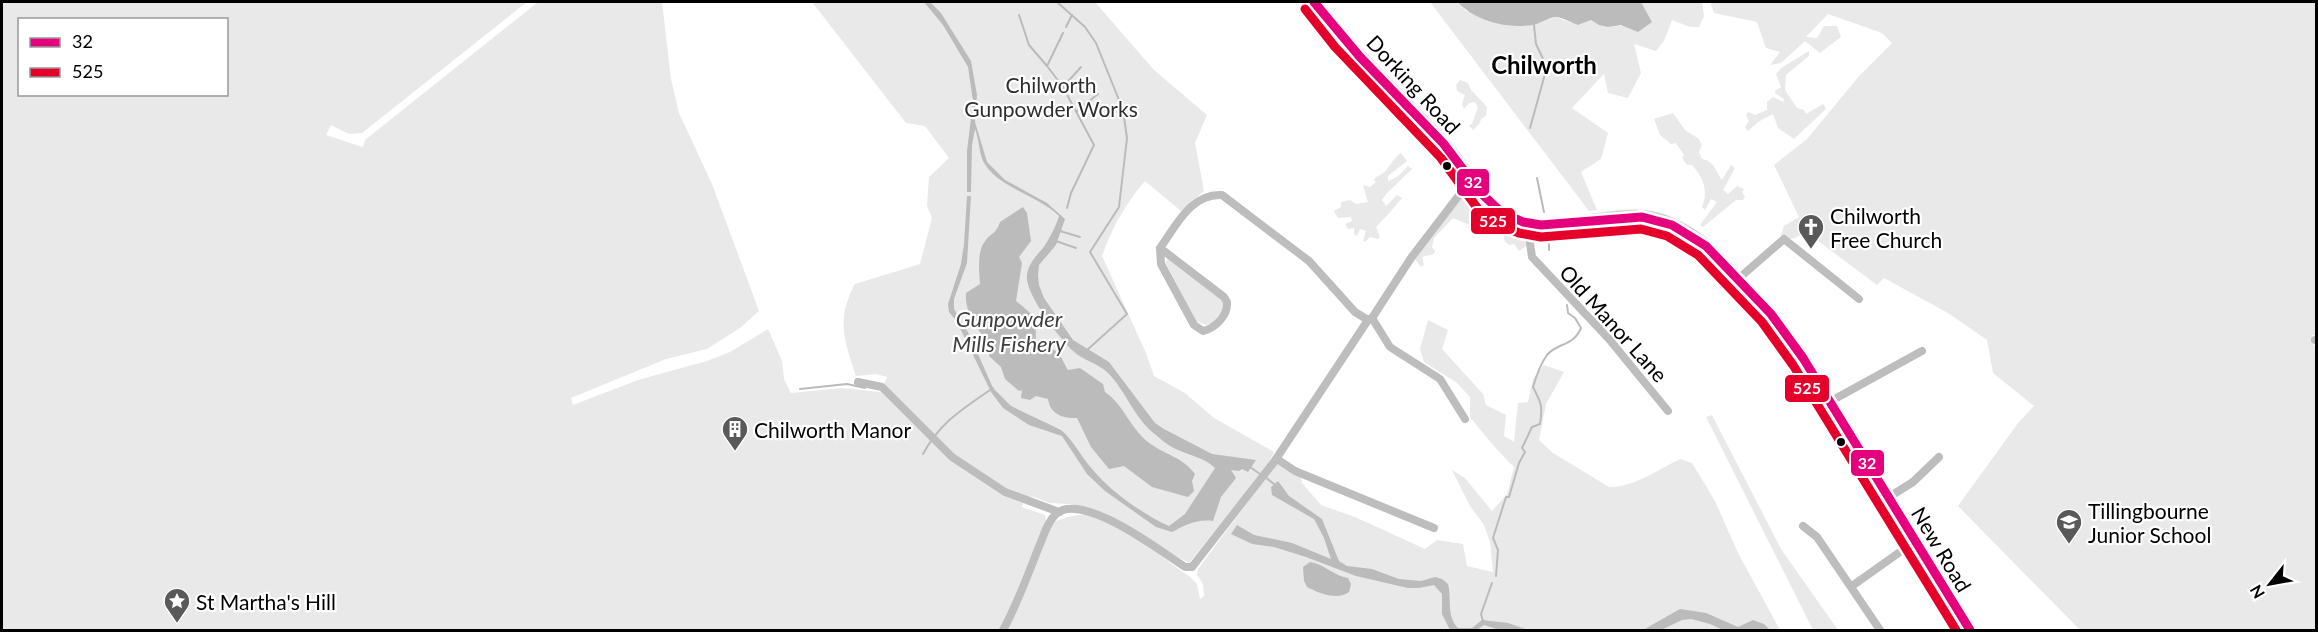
<svg xmlns="http://www.w3.org/2000/svg" width="2318" height="632" font-family="Lato,sans-serif">
<style>
.green{fill:#e9e9e9;fill-rule:evenodd}
.water{fill:#bbb}
.lines{fill:none;stroke-linecap:round;stroke-linejoin:round}
.stream{stroke:#bbb;stroke-width:2}
.primary-casing{stroke:#dbdbdb;stroke-width:14}
.street{stroke:#bdbdbd;stroke-width:8}
.primary{stroke:#bdbdbd;stroke-width:12}
.bus-1-casing{stroke:#fff;stroke-width:14}
.bus-2-casing{stroke:#fff;stroke-width:14}
.bus-1{stroke:#e5007d;stroke-width:9}
.bus-2{stroke:#e4002b;stroke-width:9}
.bus-dot{fill:#000;stroke:#fff;stroke-width:2}
.labels{text-anchor:middle;dominant-baseline:central;stroke-width:4.5;stroke-linejoin:round;paint-order:stroke}
.park-label{font-size:21px;fill:#2e2e2e;stroke:#fff}
.street-label{font-size:21px;fill:#000;stroke:#fff}
.poi-label{font-size:21px;fill:#000;stroke:#fff;text-anchor:start}
.water-label{font-size:22px;font-style:italic;fill:#3f3f3f;stroke:#fff}
.quarter-label{font-size:24px;font-weight:bold;fill:#000;stroke:#fff}
.line-badge{stroke:#fff;stroke-width:2}
.badge-label{font-size:16px;text-anchor:middle;font-weight:bold;fill:#fff}
</style>
<rect width="100%" height="100%" fill="#fff"/>
<g class="green">
<path d="M2 2H527L362 133 349 134 331 125 326 135 363 147 365 140 538 2H662L671 79 679 113 712 184 759 311 740 328 707 349 666 359 571 398 573 405 638 380 707 361 730 352 768 329 782 361 784 379 791 393 842 388 880 392 887 377 876 374 856 376C844 340 836 319 855 284L920 264 932 218 927 206 929 177 949 158 925 126 906 123 812 2H1095L1154 70 1207 115 1195 143 1204 191 1181 211 1145 181C1125 204 1112 228 1102 256L1146 353 1154 376 1185 393 1214 418 1274 452 1266 468 1189 563 1093 510 1070 504 1049 503 1034 497H1026L1022 507 1045 515 1046 522C1061 522 1071 513 1087 515 1125 520 1159 557 1189 576L1197 584 1200 599 1204 596 1203 584 1197 575 1198 569 1277 463 1301 476 1302 483 1321 505 1355 517 1425 549 1437 540 1463 544 1467 566 1493 572 1490 542 1484 525 1470 506 1452 470 1465 478 1492 511 1507 494 1514 467C1498 452 1484 434 1470 417V397L1456 382 1424 362 1420 349 1428 320 1448 330 1442 349 1483 394 1486 405 1506 415 1504 436 1514 442 1518 403 1528 402 1533 379 1544 365 1564 372 1546 404 1539 440 1553 453 1609 487C1633 488 1659 469 1680 459L1692 463 1715 501 1738 553 1780 630H2ZM20 20H226V94H20Z"/>
<polygon points="1430,2 1457,2 1466,11 1534,25 1555,17 1578,25 1591,20 1608,27 1652,22 1641,2 1702,2 1704,16 1699,27 1690,27 1672,20 1664,41 1656,51 1634,44 1641,73 1628,98 1608,93 1604,74 1572,108 1608,133 1601,159 1581,172 1597,210 1589,211"/>
<polygon points="1710,2 2316,2 2316,336 2312,335 2314,345 2316,345 2316,630 2080,630 1958,506 2018,423 2034,406 1993,373 1987,340 1948,313 1884,278 1877,285 1806,232 1795,238 1779,241 1784,226 1799,217 1774,165 1807,139 1860,75 1892,43 1882,33 1828,14 1806,37 1817,38 1824,26 1837,26 1841,37 1820,53 1805,41 1781,63 1770,65 1780,52 1766,48 1757,22 1714,13"/>
<polygon points="1809,51 1809,56 1786,75 1785,90 1797,108 1804,110 1806,114 1823,104 1826,109 1794,139 1778,128 1773,114 1758,122 1748,131 1745,127 1749,121 1746,115 1748,112 1755,115 1767,110 1767,102 1773,97 1783,102 1784,99 1775,93 1775,91 1781,87 1776,74 1781,68"/>
<polygon points="1460,80 1468,83 1471,90 1487,107 1486,116 1481,119 1480,123 1473,130 1469,125 1472,124 1478,107 1475,102 1469,103 1464,109 1462,104 1465,95 1457,91 1456,85"/>
<path d="M1673 113 1685 130 1699 139 1702 145 1699 152 1702 159C1714 161 1715 170 1722 180L1731 165 1735 168 1723 190 1728 194 1737 186 1744 189 1742 192 1745 197 1743 200H1736L1703 227 1700 225 1717 202 1711 199 1705 210 1702 207C1709 191 1703 177 1692 165H1687L1682 158 1684 155 1676 143 1671 144 1660 135 1654 119Z"/>
<path d="M1401 153 1407 161 1388 176V181L1397 177 1408 166 1412 169 1386 194 1382 200 1386 206 1397 195 1402 198C1393 209 1386 217 1376 227L1380 237 1378 239 1370 237 1365 242 1363 241 1366 231 1360 229 1357 236 1354 234V228L1348 229 1345 224 1352 221 1351 217 1338 218 1334 211 1341 207V202L1350 200 1356 204 1368 202 1363 185 1370 187 1376 182 1374 180 1376 177C1389 173 1391 159 1401 153Z"/>
<path d="M1466 190 1477 195 1516 225 1524 236H1528L1531 243 1519 251 1514 244 1510 245 1505 242 1503 234 1499 236C1496 229 1487 226 1482 219L1478 220 1472 226 1453 218 1434 238 1432 247 1435 251 1434 254 1422 257 1424 265 1421 267 1414 258Z"/>
<polygon points="1168,259 1222,300 1224,308 1213,323 1206,325 1196,321 1165,262"/>
<polygon points="1712,415 1781,549 1838,630 1813,630 1706,417"/>
</g>
<g class="water">
<path d="M924 2H930L941 13 971 61 977 95 975 122 987 162 1005 180 1047 203 1065 219 1056 245 1039 265 1038 275 1039 285 1044 298 1073 340 1109 362 1155 423 1164 429 1212 454 1256 460 1248 472 1242 469 1239 471 1231 470 1236 478 1221 497 1213 521C1196 519 1186 525 1172 532L1156 527 1105 491 1087 474 1062 436 1029 425 1003 408 991 392 957 322 949 312 948 304 961 264 964 244 967 196H971L967 263 954 299V309L969 334 993 388 1011 406 1061 430C1074 441 1081 457 1093 470 1110 491 1144 515 1169 526L1185 514 1215 468C1203 456 1185 455 1170 446 1165 443 1161 439 1156 435 1135 420 1126 391 1108 373 1098 363 1084 361 1073 351 1060 339 1024 293 1027 275 1028 264 1037 255 1043 248 1048 242 1057 224 1059 216 1038 195 997 188 983 161 979 152 979 139 975 129L972 145 971 192H967V151L973 101 968 67 943 25Z"/>
<path d="M1457 2H1641L1652 22 1638 32 1621 25 1608 27 1599 25 1591 20 1578 25C1572 23 1562 17 1555 17 1548 18 1540 24 1532 25 1506 29 1476 21 1457 2Z"/>
<path d="M1023 207 1027 213 1031 241 1019 257 1022 263 1016 301C1035 316 1036 317 1036 342L1040 348C1061 348 1059 355 1068 370L1080 368 1103 384 1105 392C1124 405 1130 428 1148 442 1163 454 1183 457 1195 474L1192 481 1194 491 1188 497 1152 487 1124 466 1109 469 1091 447 1077 418C1063 419 1050 414 1048 399L1036 396 1030 400 1021 398 1022 390 1019 391 1005 379 1001 367 989 356C990 335 964 323 966 293L980 284C979 271 977 251 985 241 992 232 996 234 1000 222Z"/>
<path d="M1278 481 1289 496 1322 519 1339 561 1347 566 1372 569 1399 579 1421 581 1435 577 1442 579 1448 584C1452 599 1446 616 1458 628H1472L1482 620 1508 623 1528 630H1500L1484 625 1477 630H1450L1442 614V594L1434 585 1419 588H1408L1356 576 1306 557 1274 547 1252 544 1231 534 1237 525 1254 535 1292 543 1331 559 1324 538 1314 519 1272 495 1271 487Z"/>
<path d="M1310 562C1324 564 1334 576 1348 578L1351 584 1349 592C1338 601 1318 593 1307 587L1304 581 1303 567Z"/>
<polygon points="1680,609 1706,613 1738,627 1753,620 1764,624 1770,630 1723,630 1710,624 1691,619 1682,620 1661,630 1643,630"/>
</g>
<g class="lines">
<g class="stream">
<polyline points="1057,2 1085,27 1096,43 1123,110 1127,138 1119,207 1090,252 1127,314 1086,351"/>
<polyline points="1019,15 1029,45 1047,66"/>
<polyline points="1066,27 1072,15"/>
<polyline points="1063,33 1047,66 1063,87 1094,145 1071,193 1067,208"/>
<polyline points="1063,87 1081,67"/>
<polyline points="1077,111 1098,94"/>
<polyline points="1530,128 1545,74 1544,61 1536,44 1534,25"/>
<polyline points="1537,178 1544,212"/>
<polyline points="1060,231 1080,237"/>
<polyline points="1056,241 1076,248"/>
<polyline points="1549,250 1549,235"/>
<polyline points="800,389 847,384 865,388"/>
<path d="M923 454C941 421 963 409 993 388"/>
<polyline points="1250,467 1260,474"/>
<polyline points="1265,477 1274,484"/>
<path d="M1496 576 1498 550 1493 538 1506 497H1509L1519 463 1525 452 1522 448 1532 427 1540 424C1543 405 1541 403 1533 387 1536 377 1541 363 1547 355 1558 342 1573 347 1581 328L1575 318 1568 313 1567 305"/>
<polyline points="1483,621 1481,614 1492,583"/>
</g>
<g class="primary-casing">
<path id="primary" d="M1314 2C1352 53 1401 96 1443 143 1462 163 1474 190 1495 208 1502 214 1513 219 1523 222 1539 227 1556 225 1573 223 1631 216 1656 206 1706 246L1771 314 1803 358 1970 630"/>
</g>
<g class="street">
<polyline points="1531,224 1529,236 1532,257 1609,339 1668,411"/>
<path d="M1160 248 1224 297 1227 302C1228 315 1216 328 1203 331L1194 325 1161 264 1160 248C1176 226 1191 193 1222 195L1309 261 1355 312 1368 320"/>
<polyline points="1738,279 1784,239 1859,299"/>
<polyline points="1372,318 1390,347 1440,379 1465,419"/>
<polyline points="2315,340 2316,340"/>
<polyline points="858,382 882,387 952,457 1005,492 1059,512"/>
<polyline points="1831,401 1922,351"/>
<polyline points="1277,459 1295,471 1434,528"/>
<polyline points="1889,497 1913,482 1939,457"/>
<polyline points="1803,526 1817,537 1880,630"/>
<polyline points="1852,586 1914,542"/>
<path d="M1003 630C1017 605 1027 577 1038 549 1043 538 1046 525 1054 516 1078 487 1163 553 1185 567H1192L1274 462 1368 320 1372 318 1411 258 1463 190 1473 181"/>
</g>
<use href="#primary" class="primary"/>
<g class="bus-1-casing">
<polyline id="bus-1" points="1314,2 1360,57 1443,143 1481,193 1501,212 1523,222 1541,225 1642,217 1672,225 1706,246 1771,314 1803,358 1970,630"/>
</g>
<g class="bus-2-casing">
<polyline id="bus-2" points="1305,9 1335,47 1441,158 1478,209 1495,223 1519,233 1541,237 1641,229 1667,236 1698,255 1762,322 1793,365 1956,630"/>
</g>
<use href="#bus-1" class="bus-1"/>
<use href="#bus-2" class="bus-2"/>
</g>
<defs>
<g id="church-pin" transform="scale(1.35)"><path d="M0 17L-7.5 6A9.5 9.5 0 1 1 7.5 6Z" fill="#595959" stroke="#fff"/><path d="M-1.2-6h2.4v3.5h3.3v2.4h-3.3V6h-2.4V-.1h-3.3v-2.4h3.3Z" fill="#fff"/></g>
<g id="building-pin" transform="scale(1.35)"><path d="M0 17L-7.5 6A9.5 9.5 0 1 1 7.5 6Z" fill="#595959" stroke="#fff"/><path d="M-4-6H4V6H1V3H-1V6H-4ZM-2.5-4.3h1.7v1.8h-1.7ZM.8-4.3h1.7v1.8H.8ZM-2.5-1h1.7V.8h-1.7ZM.8-1h1.7V.8H.8Z" fill="#fff"/></g>
<g id="school-pin" transform="scale(1.35)"><path d="M0 17L-7.5 6A9.5 9.5 0 1 1 7.5 6Z" fill="#595959" stroke="#fff"/><path d="M0-5L7-2L0 1L-7-2ZM-4 1L0 2.5L4 1V4Q0 6-4 4Z" fill="#fff"/></g>
<g id="sight-pin" transform="scale(1.35)"><path d="M0 17L-7.5 6A9.5 9.5 0 1 1 7.5 6Z" fill="#595959" stroke="#fff"/><path d="M0-6L1.8-2.2L6-1.7L2.9 1.2L3.7 5.4L0 3.3L-3.7 5.4L-2.9 1.2L-6-1.7L-1.8-2.2Z" fill="#fff"/></g>
</defs>
<g fill-rule="evenodd">
<use href="#church-pin" x="1811" y="227"/>
<use href="#building-pin" x="735" y="429"/>
<use href="#school-pin" x="2069" y="522"/>
<use href="#sight-pin" x="177" y="601"/>
</g>
<g class="bus-dot">
<circle cx="1447" cy="166" r="5"/>
<circle cx="1841" cy="442" r="5"/>
</g>
<g class="labels">
<g class="park-label">
<text x="1051" y="84">Chilworth<tspan x="1051" dy="24">Gunpowder Works</tspan></text>
</g>
<g class="street-label">
<text transform="translate(1414 84) rotate(47)">Dorking Road</text>
<text transform="translate(1614 323) rotate(48)">Old Manor Lane</text>
<text transform="translate(1942 549) rotate(59)">New Road</text>
</g>
<g class="poi-label">
<text x="1830" y="215">Chilworth<tspan x="1830" dy="24">Free Church</tspan></text>
<text x="754" y="429">Chilworth Manor</text>
<text x="2088" y="510">Tillingbourne<tspan x="2088" dy="24">Junior School</tspan></text>
<text x="196" y="601">St Martha's Hill</text>
</g>
<g class="water-label">
<text x="1009" y="318">Gunpowder<tspan x="1009" dy="25">Mills Fishery</tspan></text>
</g>
<g class="quarter-label">
<text x="1544" y="64">Chilworth</text>
</g>
</g>
<g class="line-badge">
<rect x="1456" y="168" width="34" height="29" rx="6" fill="#e5007d"/>
<rect x="1470" y="207" width="46" height="28" rx="6" fill="#e4002b"/>
<rect x="1784" y="374" width="46" height="29" rx="6" fill="#e4002b"/>
<rect x="1850" y="449" width="35" height="28" rx="6" fill="#e5007d"/>
</g>
<g class="badge-label">
<text x="1473" y="188">32</text>
<text x="1493" y="227">525</text>
<text x="1807" y="394">525</text>
<text x="1867" y="469">32</text>
</g>
<rect width="2318" height="632" fill="none" stroke="#000000" stroke-width="6"/>
<rect x="18" y="18" width="210" height="78" fill="#ffffff" stroke="#999999" stroke-width="1.5"/>
<rect x="30" y="38" width="30" height="9" fill="#e5007d" stroke="#999999" stroke-width="1.5"/>
<text x="72" y="48" font-size="18" fill="#000000">32</text>
<rect x="30" y="68" width="30" height="9" fill="#e4002b" stroke="#999999" stroke-width="1.5"/>
<text x="72" y="78" font-size="18" fill="#000000">525</text>
<g transform="translate(2270 584) rotate(239)" stroke="#ffffff" stroke-width="4.5" paint-order="stroke">
<path d="M0-4.5L10 22L0 15L-10 22Z" fill="#000000"/>
<text y="-9" font-size="16" font-weight="bold" text-anchor="middle" fill="#000000">N</text>
</g>
</svg>
